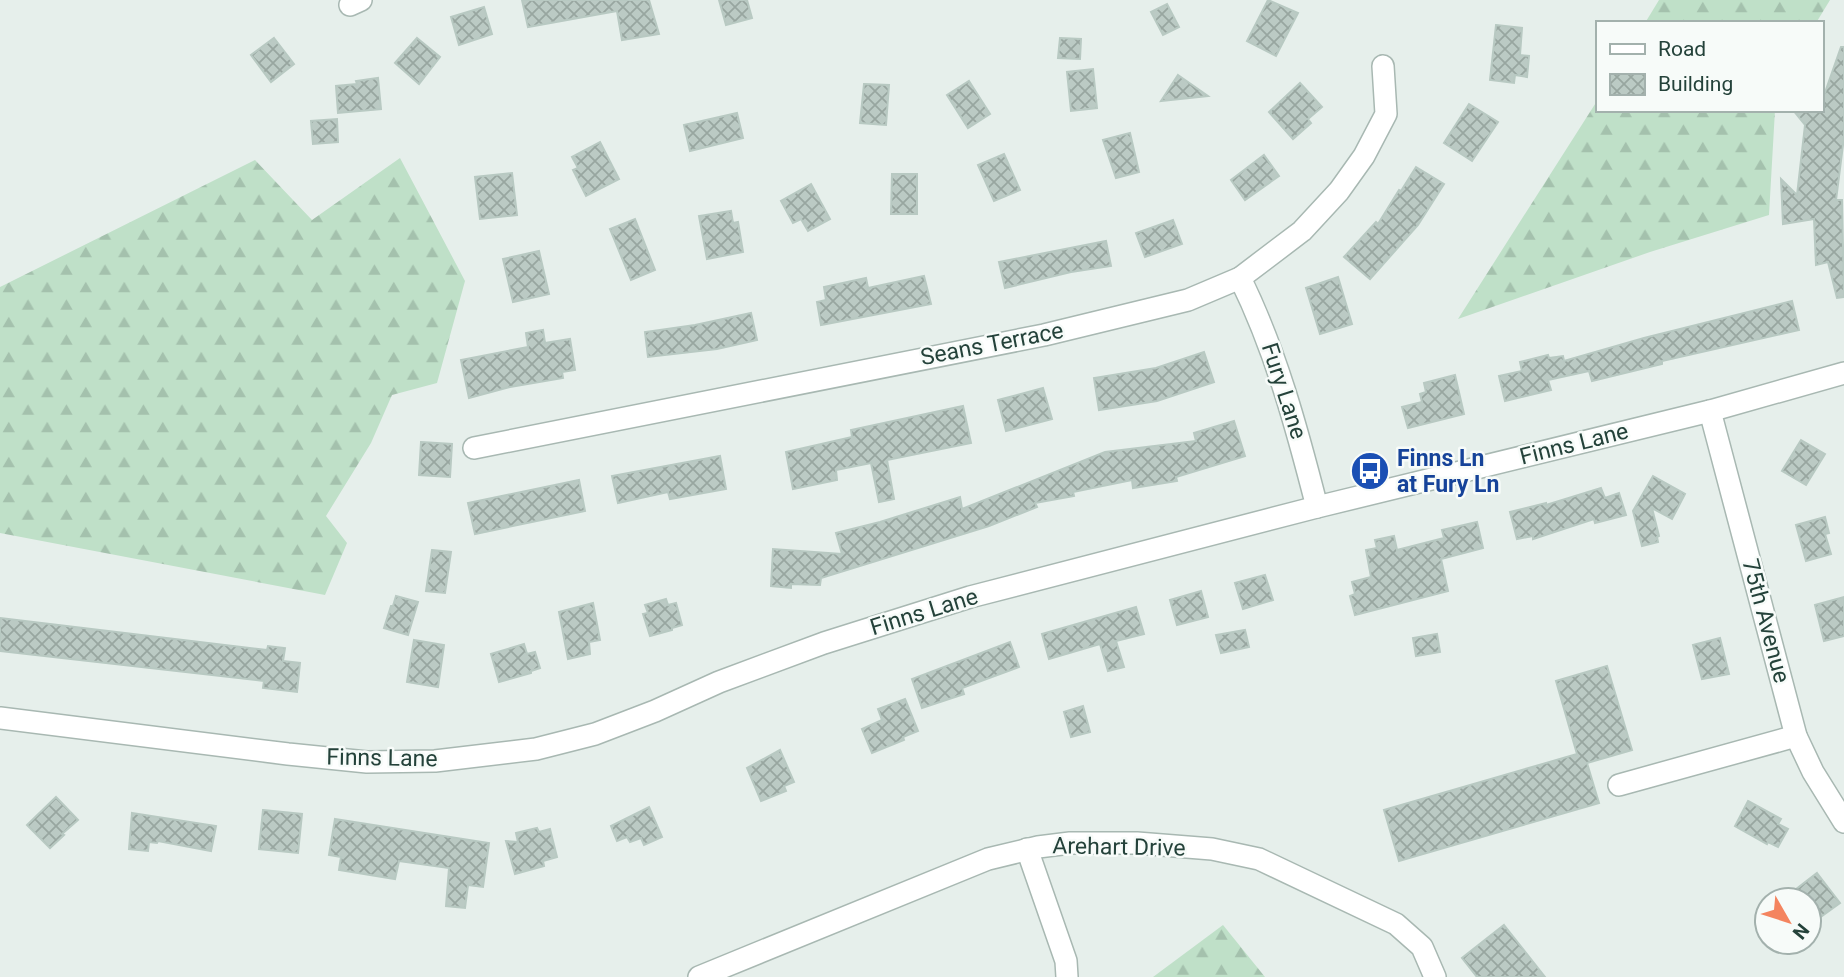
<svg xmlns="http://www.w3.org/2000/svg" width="1844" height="977" font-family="Roboto,sans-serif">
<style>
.forest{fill:url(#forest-firs)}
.building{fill:url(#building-cross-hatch);stroke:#b8c9c2;stroke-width:2}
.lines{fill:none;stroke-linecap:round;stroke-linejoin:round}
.minor-casing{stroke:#a8b8b2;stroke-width:24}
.minor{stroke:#fff;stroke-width:21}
.labels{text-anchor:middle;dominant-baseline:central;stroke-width:5;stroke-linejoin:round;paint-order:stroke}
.street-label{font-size:23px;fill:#24423a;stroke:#f7fbf9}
.transit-label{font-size:23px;font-weight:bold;fill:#164399;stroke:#f7fbf9;text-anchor:start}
</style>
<defs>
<pattern id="forest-firs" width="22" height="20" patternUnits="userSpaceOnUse" patternTransform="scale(1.75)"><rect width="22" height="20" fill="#bfe0c8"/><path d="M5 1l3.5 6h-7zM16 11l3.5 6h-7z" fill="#a4c1ad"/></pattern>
<pattern id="building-cross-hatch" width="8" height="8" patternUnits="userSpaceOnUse" patternTransform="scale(1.75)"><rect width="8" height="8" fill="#bbcac4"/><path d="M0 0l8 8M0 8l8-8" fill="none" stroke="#98a6a0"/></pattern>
</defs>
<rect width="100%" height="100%" fill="#e6efeb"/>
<g class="forest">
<polygon points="1659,0 1830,0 1816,23 1645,23"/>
<polygon points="1597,101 1597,110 1775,110 1769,215 1650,252 1458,319"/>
<polygon points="400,158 465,281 437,383 392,395 371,443 326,516 347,543 325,595 0,533 0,287 255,160 312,220"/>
<polygon points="1223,925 1265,977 1153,977"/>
</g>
<g class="building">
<polygon points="522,0 649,0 659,34 622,40 617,11 528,27"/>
<polygon points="719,0 747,0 752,18 726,25"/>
<polygon points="1268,0 1298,13 1276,56 1247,41"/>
<polygon points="1167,4 1179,27 1163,35 1151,12"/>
<polygon points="484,7 492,34 459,45 451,17"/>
<polygon points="1496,25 1522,28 1520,55 1529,56 1527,77 1515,75 1514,83 1490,80"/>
<polygon points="274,38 294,64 271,82 251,55"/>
<polygon points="417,38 440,57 419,84 395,63"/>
<polygon points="1060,38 1081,39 1080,59 1058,58"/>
<polygon points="1841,47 1844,47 1844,137 1836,200 1842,200 1844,297 1837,298 1828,262 1816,265 1814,219 1783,224 1781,179 1797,195 1805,125 1793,110 1821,110 1821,104"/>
<polygon points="1093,69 1097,108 1071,111 1067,72"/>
<polygon points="1178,75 1208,96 1161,101"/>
<polygon points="378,78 381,109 338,113 336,86 357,84 356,81"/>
<polygon points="969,81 990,114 968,128 947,95"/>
<polygon points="1300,83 1322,107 1308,119 1311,123 1293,139 1269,112"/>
<polygon points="864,84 889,85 886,125 860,123"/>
<polygon points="1469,104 1498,122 1472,161 1444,143"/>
<polygon points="737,113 743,138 690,151 684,125"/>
<polygon points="337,119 338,142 313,144 311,121"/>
<polygon points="1130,133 1139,172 1116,178 1103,140"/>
<polygon points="600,142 619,179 586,196 573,170 578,168 572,157"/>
<polygon points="1004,154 1020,190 994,201 978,165"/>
<polygon points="1264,155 1279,176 1245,200 1231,180"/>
<polygon points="1416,167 1444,184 1418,225 1370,279 1344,257 1376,222 1378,224 1399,190 1401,191"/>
<polygon points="512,173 517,215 480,219 475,177"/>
<polygon points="892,174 917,174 917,214 891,214"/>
<polygon points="811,184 830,219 808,231 801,219 793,223 781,201"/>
<polygon points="731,211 733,223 738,222 743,252 707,259 699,216"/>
<polygon points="635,219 655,270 631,280 610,229"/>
<polygon points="1173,220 1182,244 1145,257 1136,233"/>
<polygon points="1106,241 1111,266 1071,272 1005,288 999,262"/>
<polygon points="539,251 549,294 513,302 503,259"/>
<polygon points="924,276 931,304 821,325 817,302 826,300 824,287 866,278 868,288"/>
<polygon points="1338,277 1352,324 1320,334 1306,288"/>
<polygon points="1792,301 1799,330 1662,361 1662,364 1592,381 1589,371 1548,380 1551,390 1505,401 1499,376 1522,371 1520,362 1548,355 1549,358 1563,356 1564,361 1644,338"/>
<polygon points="751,313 757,340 717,349 648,357 645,332 695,325"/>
<polygon points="543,330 545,343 570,339 575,370 562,372 563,378 510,387 469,398 461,360 528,347 526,333"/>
<polygon points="1204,352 1214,382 1157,401 1099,410 1094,378 1156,368"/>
<polygon points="1455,375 1464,414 1408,428 1402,407 1422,402 1420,394 1426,392 1424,383"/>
<polygon points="1043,388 1052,419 1006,431 998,400"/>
<polygon points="963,406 971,443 887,460 894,499 879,502 871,463 836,470 837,480 793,489 786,452 852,437 851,430"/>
<polygon points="1234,421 1245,456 1176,477 1177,481 1133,488 1132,480 1073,492 1074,496 1035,503 1037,507 989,526 821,578 820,585 791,584 791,588 771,586 773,549 842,554 836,533 880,522 960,497 962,509 1105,452 1196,441 1194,433"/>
<polygon points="1801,440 1825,454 1806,485 1782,471"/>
<polygon points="421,442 452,444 450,477 419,475"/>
<polygon points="720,456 726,489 670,499 668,492 618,503 612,476"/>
<polygon points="1653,476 1685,494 1672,519 1652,508 1659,536 1657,537 1658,542 1642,546 1633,511"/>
<polygon points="579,480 585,511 475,534 468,503"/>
<polygon points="1601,488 1605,498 1619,493 1626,515 1595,523 1594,519 1533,539 1533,536 1517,539 1510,512 1546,503 1546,505"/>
<polygon points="1825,517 1829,533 1825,534 1831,554 1806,561 1796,525"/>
<polygon points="1477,522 1483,548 1441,559 1448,591 1355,615 1350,596 1355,594 1352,582 1371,577 1366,550 1377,548 1375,540 1394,536 1397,550 1444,538 1442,530"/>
<polygon points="432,550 451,552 445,593 426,591"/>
<polygon points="1265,575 1273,600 1243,609 1235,583"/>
<polygon points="1201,591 1208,617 1177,625 1170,600"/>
<polygon points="396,596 418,602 408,635 384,628 391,606 393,606"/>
<polygon points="1844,597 1844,636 1824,641 1815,605"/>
<polygon points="666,599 668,605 676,603 682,625 672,628 672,630 650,636 643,614 648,613 645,605"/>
<polygon points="593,603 600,640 589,642 590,654 568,659 559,612"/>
<polygon points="1136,607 1144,634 1116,641 1124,667 1108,671 1100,644 1049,659 1042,634"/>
<polygon points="0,618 267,650 268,646 285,648 283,661 300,663 297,692 263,688 264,681 0,651"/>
<polygon points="1245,630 1249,647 1221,653 1216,635"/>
<polygon points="1437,634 1440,652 1416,656 1413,638"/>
<polygon points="1720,638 1729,674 1702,679 1693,645"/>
<polygon points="414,640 444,645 438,687 407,682"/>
<polygon points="1010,642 1019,667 962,688 964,694 922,708 912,679"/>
<polygon points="524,644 527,654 535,652 540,668 531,671 531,673 499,682 491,654"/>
<polygon points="1607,666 1632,750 1587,763 1599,803 1399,861 1384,810 1577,754 1556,681"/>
<polygon points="905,699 918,731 903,737 904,740 872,753 862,729 882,720 878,709"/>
<polygon points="1083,706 1090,732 1071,737 1064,712"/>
<polygon points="780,750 794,782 784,786 786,791 761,801 747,768"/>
<polygon points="56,797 78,820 62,834 64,835 50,848 27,825"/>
<polygon points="1748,801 1781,819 1778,824 1788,829 1778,847 1768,842 1767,844 1735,826"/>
<polygon points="649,807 662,837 644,845 641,838 630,842 627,837 617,841 611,826"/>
<polygon points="263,810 302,814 298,853 259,849"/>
<polygon points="132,813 216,826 211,851 158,841 157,843 149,842 148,851 129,849"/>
<polygon points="335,819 489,843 483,887 468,885 465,908 446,906 449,868 399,861 395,879 339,870 341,857 329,855"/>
<polygon points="537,828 539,832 550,829 557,857 543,861 544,866 515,874 506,841 518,842 516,833"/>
<polygon points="1817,873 1840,903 1818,919 1809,908 1809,900 1803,900 1795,890"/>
<polygon points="1504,925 1545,977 1477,977 1462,958"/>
</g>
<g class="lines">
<g class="minor-casing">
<g id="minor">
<polyline points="350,5 361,0"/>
<path d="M1240 278C1276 351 1297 429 1317 507"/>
<polyline points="1710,411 1796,736 1813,772 1844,822"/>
<polyline points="474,448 1044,335 1188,300 1240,278 1302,231 1339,191 1364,156 1386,114 1383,66"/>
<polyline points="0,718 288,754 367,762 435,761 536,749 595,734 655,711 719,682 824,643 970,597 1317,507 1710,411 1844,373"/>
<polyline points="1619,785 1796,736"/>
<polyline points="1027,849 1066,961 1067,977"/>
<polyline points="699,977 988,859 1038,847 1070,843 1137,843 1212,849 1259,859 1396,924 1422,947 1435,977"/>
</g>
</g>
<use href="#minor" class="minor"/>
</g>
<defs>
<g id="bus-disc" transform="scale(2.0125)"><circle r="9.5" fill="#1a4fb4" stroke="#f7fbf9"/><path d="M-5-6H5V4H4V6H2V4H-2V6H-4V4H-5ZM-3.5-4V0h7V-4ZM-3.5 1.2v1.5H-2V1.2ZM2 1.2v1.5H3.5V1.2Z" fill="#fff"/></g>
</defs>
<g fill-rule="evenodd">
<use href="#bus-disc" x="1370" y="471"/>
</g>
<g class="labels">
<g class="street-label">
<text transform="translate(992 344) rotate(-11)">Seans Terrace</text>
<text transform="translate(1284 391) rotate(72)">Fury Lane</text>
<text transform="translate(1574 444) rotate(-14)">Finns Lane</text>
<text transform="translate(924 612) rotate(-17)">Finns Lane</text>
<text transform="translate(1766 621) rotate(75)">75th Avenue</text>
<text transform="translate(382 758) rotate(1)">Finns Lane</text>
<text transform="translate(1119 847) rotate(1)">Arehart Drive</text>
</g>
<g class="transit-label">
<text x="1397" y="458">Finns Ln<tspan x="1397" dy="26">at Fury Ln</tspan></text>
</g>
</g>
<rect x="1596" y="21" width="228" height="91" fill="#f7fbf9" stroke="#a3b1ad" stroke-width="2"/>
<rect x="1610" y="44" width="35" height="10" fill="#ffffff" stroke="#a3b1ad" stroke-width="2"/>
<text x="1658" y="56" font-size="21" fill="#24423a">Road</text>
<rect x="1610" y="74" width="35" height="21" fill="url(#building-cross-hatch)" stroke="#a3b1ad" stroke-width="2"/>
<text x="1658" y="91" font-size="21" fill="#24423a">Building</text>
<g transform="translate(1788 921) rotate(129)"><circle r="33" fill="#f7fbf9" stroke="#a3b1ad" stroke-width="2"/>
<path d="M0-5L12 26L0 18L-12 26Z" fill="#f4845f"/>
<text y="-10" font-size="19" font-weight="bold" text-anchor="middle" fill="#24423a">N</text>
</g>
</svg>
